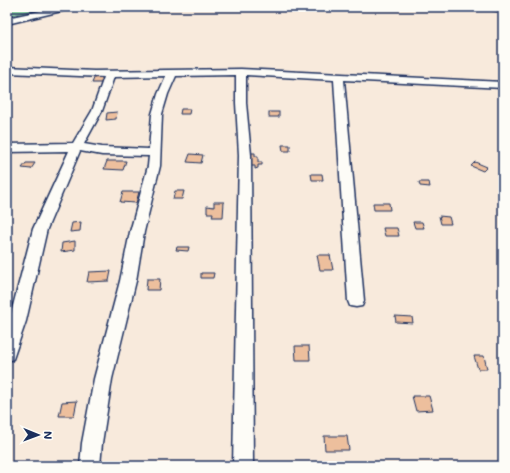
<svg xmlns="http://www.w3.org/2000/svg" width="510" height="473" font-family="Mali,sans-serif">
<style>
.green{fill:#a5e8b3;stroke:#608c88}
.building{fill:#edbf9d;stroke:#1b2f5e}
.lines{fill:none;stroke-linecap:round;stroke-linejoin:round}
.minor-casing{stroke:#1b2f5e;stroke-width:3}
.minor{fill:#fdfcf7;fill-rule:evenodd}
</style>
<rect width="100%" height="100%" fill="#f8eadc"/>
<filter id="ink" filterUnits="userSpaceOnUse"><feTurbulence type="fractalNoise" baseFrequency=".025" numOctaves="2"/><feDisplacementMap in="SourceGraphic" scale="8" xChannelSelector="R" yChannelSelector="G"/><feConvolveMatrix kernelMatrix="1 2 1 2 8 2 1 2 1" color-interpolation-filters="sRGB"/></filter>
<g filter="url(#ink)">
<polygon class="green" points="7,7 47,7 7,16"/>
<g class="building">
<polygon points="95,76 105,76 103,83 92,83"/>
<polygon points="181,109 190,109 189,114 180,114"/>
<polygon points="117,112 116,119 106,120 107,113"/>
<rect x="269" y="112" width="10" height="5"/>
<polygon points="282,145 290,145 290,151 283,151"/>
<polygon points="251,153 255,153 255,156 258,156 258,162 262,162 262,165 258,165 258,168 255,169 255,166 250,166"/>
<polygon points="190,154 203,155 201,163 187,162"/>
<polygon points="107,161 126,161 123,170 104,169"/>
<polygon points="475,162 487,167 483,171 471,166"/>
<polygon points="26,163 35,163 31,169 22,168"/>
<polygon points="311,174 322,174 323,180 312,180"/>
<polygon points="419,182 429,182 430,187 420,186"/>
<polygon points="175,191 184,191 182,199 173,199"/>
<polygon points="123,192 139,192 136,203 120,202"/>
<polygon points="214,202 224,202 223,217 212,217 213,213 207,213 207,206 214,207"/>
<polygon points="373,203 389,203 390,210 374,210"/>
<polygon points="439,216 449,217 451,224 441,224"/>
<polygon points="81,222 80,231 70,232 72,223"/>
<polygon points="413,222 422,222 424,228 415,228"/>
<polygon points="383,228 397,228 399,236 385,236"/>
<polygon points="75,241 75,250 61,252 62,243"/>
<polygon points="177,247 189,247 188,251 176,250"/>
<polygon points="317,255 330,255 333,270 320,270"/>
<polygon points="111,271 109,281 87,282 89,272"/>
<polygon points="201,273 214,273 213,278 201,278"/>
<polygon points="147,279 160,279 159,290 146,290"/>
<polygon points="395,316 412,317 413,323 396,322"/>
<polygon points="295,346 309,346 310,360 296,360"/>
<polygon points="474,356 484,356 487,369 478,369"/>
<polygon points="412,396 429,396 433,410 416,411"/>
<polygon points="77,401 74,416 59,416 62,402"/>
<polygon points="324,436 347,436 349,450 325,450"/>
</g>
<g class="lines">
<g class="minor-casing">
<g id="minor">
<polygon points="59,7 74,7 70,9 7,24 7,18"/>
<polygon points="488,7 503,7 503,12 489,9"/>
<path d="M7 67 94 71 241 69 503 82V88L344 80 364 301 362 306 356 307 350 306 348 301 334 80 246 75V103L251 155 253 466H233L239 155 236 103V75L176 76 168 94 162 114 160 166 144 232 136 281 112 379 102 443 100 466H80L82 443 94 379 120 281 130 232 148 166 149 156 102 155 80 151 47 229 26 321 13 359 7 362V329L33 229 69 151 7 152V144L73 143 92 111 104 77 7 73ZM166 76 158 94 152 114 149 149 102 147 84 144 102 111 114 77Z"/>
</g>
</g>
<use href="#minor" class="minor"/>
</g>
</g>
<rect width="510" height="473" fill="none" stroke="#fdfcf7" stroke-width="24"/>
<rect x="12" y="12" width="486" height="449" fill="none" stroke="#1b2f5e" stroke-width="1.5" filter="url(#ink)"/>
<g transform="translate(38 435) rotate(91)" stroke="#fdfcf7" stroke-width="3" paint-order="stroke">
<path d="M0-3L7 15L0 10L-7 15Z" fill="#1b2f5e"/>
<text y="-6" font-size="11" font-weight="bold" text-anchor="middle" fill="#1b2f5e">N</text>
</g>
</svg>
